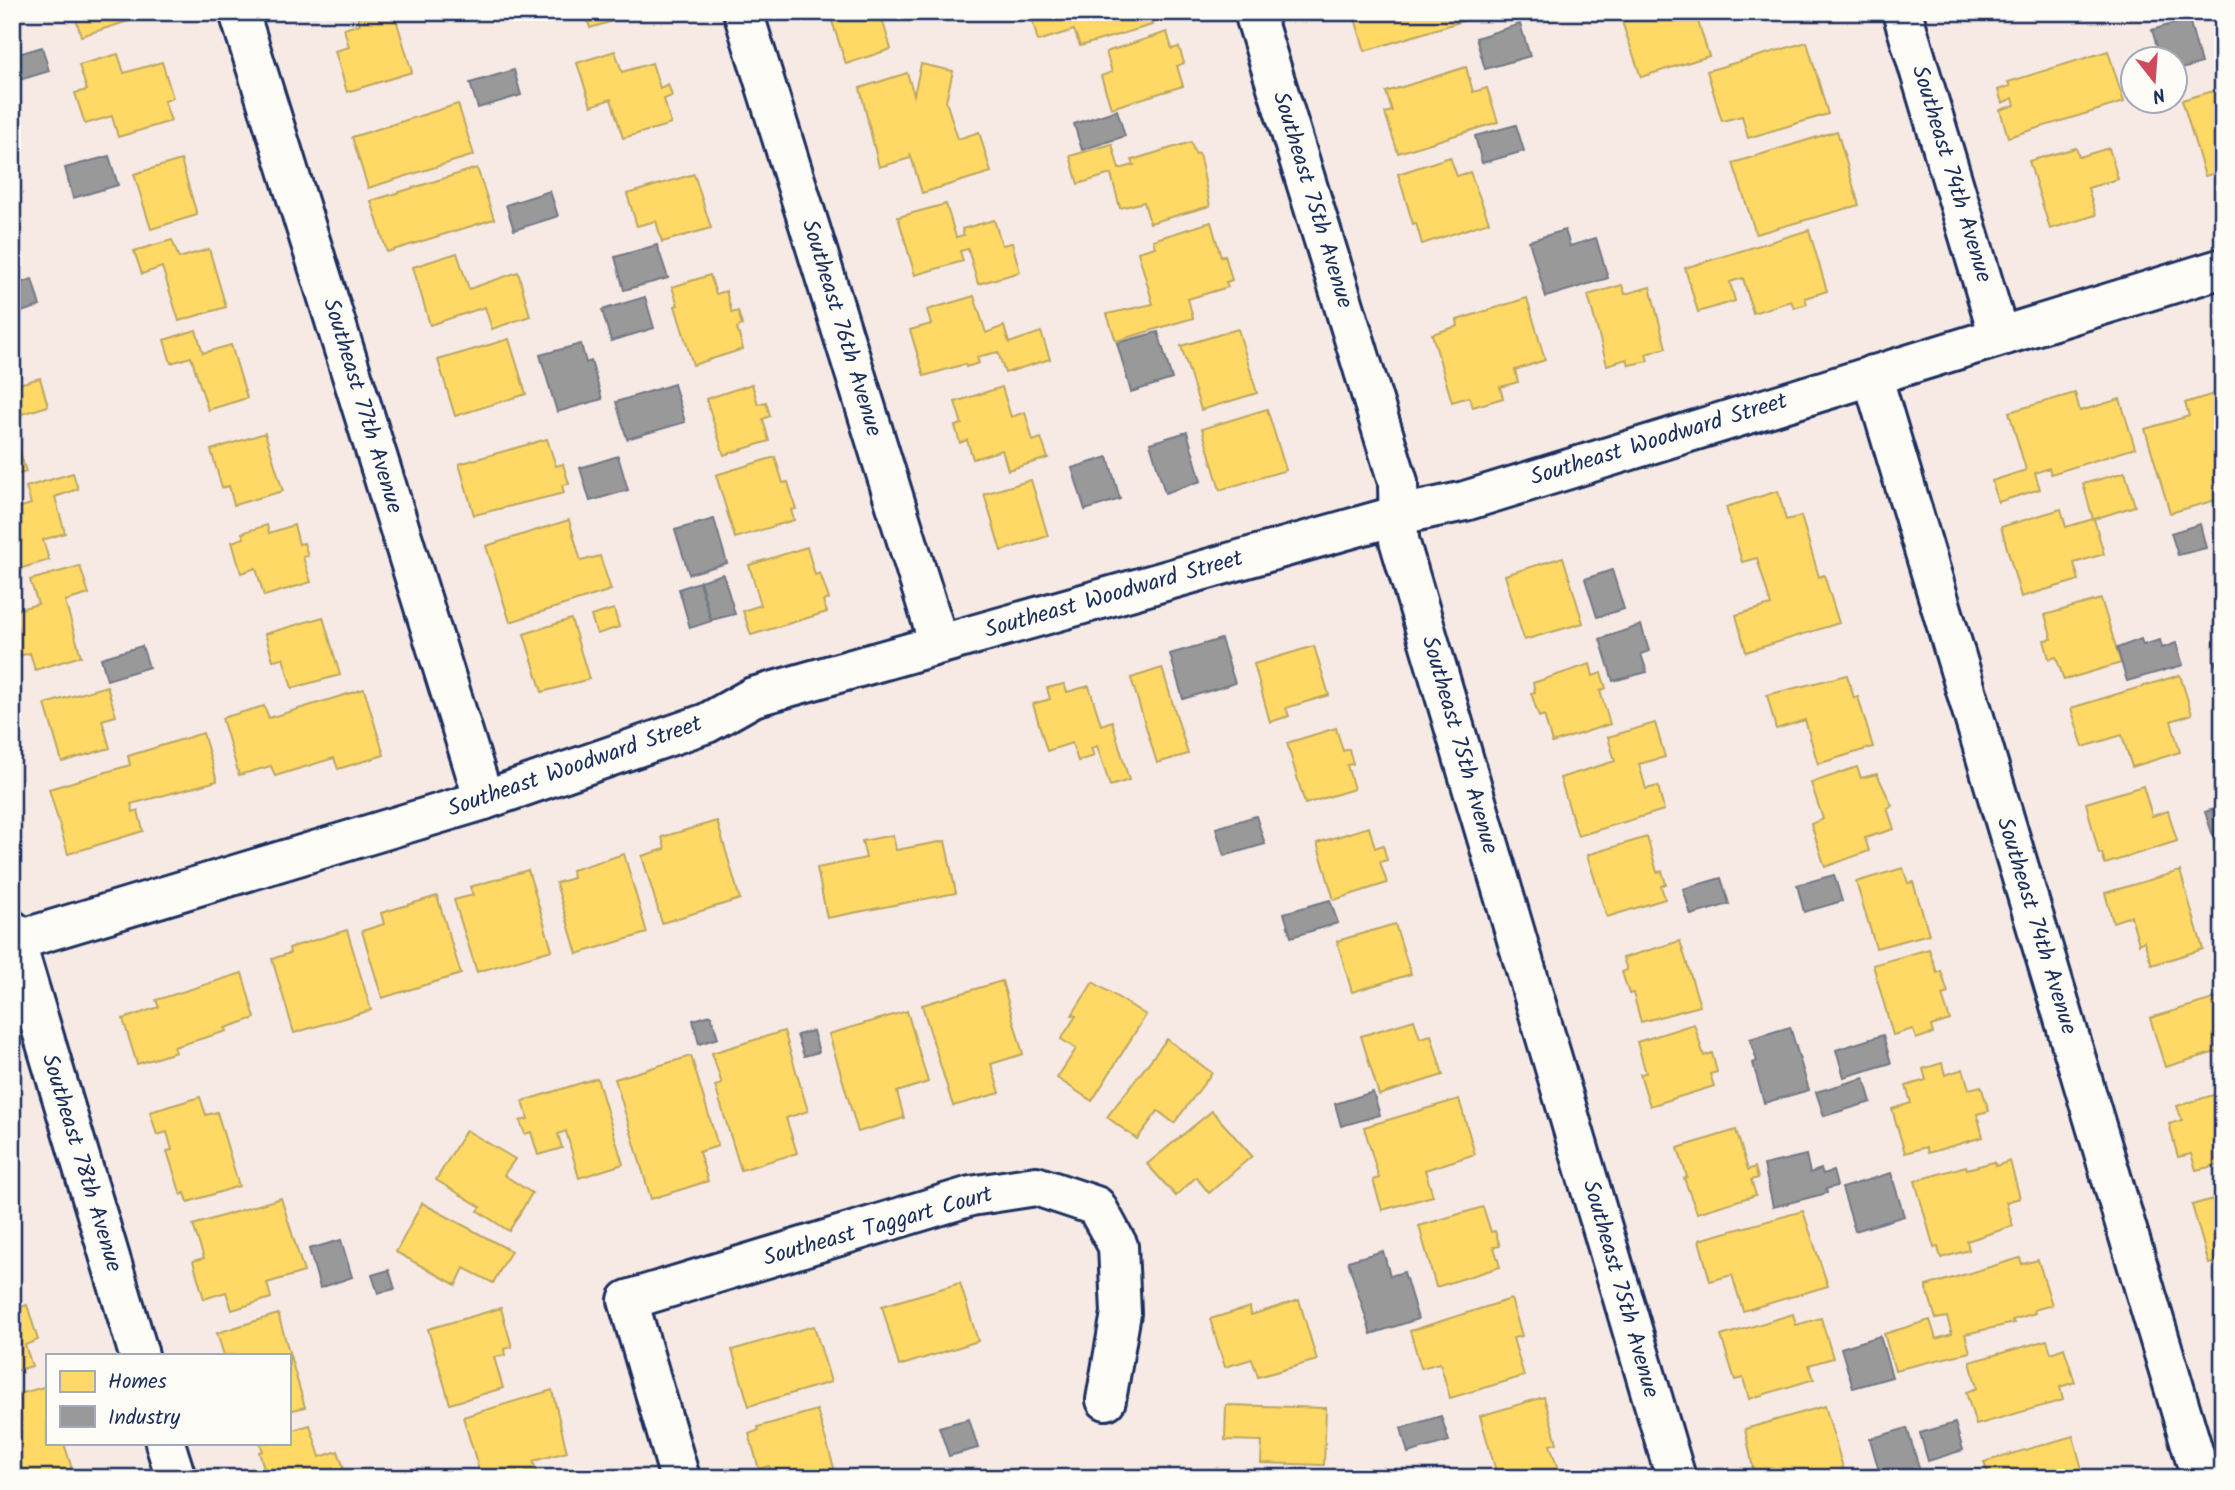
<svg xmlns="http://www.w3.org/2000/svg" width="2235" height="1490" font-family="Kalam,sans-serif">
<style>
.homes{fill:#ffd966;stroke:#bba664;stroke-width:2}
.industry{fill:#999;stroke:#737987;stroke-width:2}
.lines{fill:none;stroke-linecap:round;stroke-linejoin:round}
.minor-casing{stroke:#1b2f5e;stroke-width:44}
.minor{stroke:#fdfcf7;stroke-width:38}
.labels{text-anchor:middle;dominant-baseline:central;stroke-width:7;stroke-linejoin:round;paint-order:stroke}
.street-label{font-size:23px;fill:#1b2f5e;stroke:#fdfcf7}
</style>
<rect width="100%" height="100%" fill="#f7eae5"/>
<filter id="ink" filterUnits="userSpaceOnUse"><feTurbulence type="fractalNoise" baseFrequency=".0143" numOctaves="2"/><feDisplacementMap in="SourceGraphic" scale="14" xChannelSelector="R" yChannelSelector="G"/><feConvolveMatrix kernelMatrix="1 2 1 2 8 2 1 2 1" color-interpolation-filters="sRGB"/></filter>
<g filter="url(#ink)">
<g class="homes">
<polygon points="74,12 148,12 148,15 81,36"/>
<polygon points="356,12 408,12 395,16 412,72 347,92 335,51 349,47 344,29 360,24"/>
<polygon points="585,12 638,12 639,13 590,28"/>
<polygon points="829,12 880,12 891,49 846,64"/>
<polygon points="1030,12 1148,12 1152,25 1080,46 1074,30 1038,41"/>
<polygon points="1353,12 1481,12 1482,15 1365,51"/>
<polygon points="1655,12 1695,12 1709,56 1641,77 1622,22"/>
<polygon points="1167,32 1172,49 1179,47 1184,63 1177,66 1183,86 1111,108 1101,76 1112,72 1106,52"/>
<polygon points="1807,42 1828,114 1748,138 1742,116 1722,121 1707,71"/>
<polygon points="615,51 622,72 652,63 660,88 668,84 672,96 664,99 671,124 623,138 611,99 591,106 577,63"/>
<polygon points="2108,51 2124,102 2008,137 2000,110 2015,105 2013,98 2002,103 1998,90 2010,86 2008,82"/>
<polygon points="118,54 124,73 162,62 173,98 164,101 171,121 118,137 112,116 85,124 75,93 87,90 79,65"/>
<polygon points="921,64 953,71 946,101 958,139 979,132 991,172 922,193 910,153 911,158 879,167 860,88 907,73 914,95"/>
<polygon points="1466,67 1473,92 1487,88 1498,122 1398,153 1385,113 1392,111 1386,92"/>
<polygon points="2217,90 2218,94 2223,92 2223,171 2205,176 2182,100"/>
<polygon points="458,104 474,155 368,188 352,137"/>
<polygon points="1837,131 1859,205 1756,234 1733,163"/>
<polygon points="1191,142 1195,154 1199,153 1210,206 1150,223 1144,202 1120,208 1111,174 1078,184 1070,156 1112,144 1119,169 1134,165 1132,160"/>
<polygon points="2076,148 2079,157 2109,148 2118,179 2088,188 2096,215 2050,229 2029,161"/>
<polygon points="1450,157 1457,176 1470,172 1489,222 1422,244 1416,223 1413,224 1398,174"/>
<polygon points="181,160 197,215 151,229 134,174"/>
<polygon points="477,168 494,219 387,252 371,201"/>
<polygon points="694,174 711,228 662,242 656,221 637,226 627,194"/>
<polygon points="946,204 956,237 964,235 962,229 994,220 1002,245 1012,243 1020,272 978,284 968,249 960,251 963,261 915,275 898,217"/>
<polygon points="1211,222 1221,257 1225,255 1232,280 1226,282 1228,287 1188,299 1193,318 1116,341 1107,314 1153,304 1138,252 1155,247 1153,240"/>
<polygon points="1809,230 1827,291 1805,298 1807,304 1794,308 1791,301 1753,313 1743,278 1730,282 1735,301 1698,312 1685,268"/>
<polygon points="172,240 179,258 209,249 226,307 179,321 162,267 142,274 134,251"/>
<polygon points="457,253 469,289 518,272 530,316 492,329 485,307 430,325 413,267"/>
<polygon points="710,275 716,294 726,291 732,313 738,311 742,325 737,328 743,349 693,365 675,306 678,305 672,287"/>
<polygon points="1622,285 1625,294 1650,287 1666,348 1646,354 1648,361 1629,365 1627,359 1607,365 1588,295"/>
<polygon points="974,296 986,333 1004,326 1009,343 1041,332 1050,359 1005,373 998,352 977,357 979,363 966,367 965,364 924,376 910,330 931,324 927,310"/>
<polygon points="1527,298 1545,360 1515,370 1518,382 1500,387 1503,398 1473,407 1469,397 1452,402 1432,334 1458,326 1457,320"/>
<polygon points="1238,329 1257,393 1201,410 1181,346"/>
<polygon points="196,330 203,353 231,345 247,398 208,410 191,357 171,363 164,340"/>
<polygon points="509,339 526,394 455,416 438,360"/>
<polygon points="40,378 48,406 12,417 12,386"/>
<polygon points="752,384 758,404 766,402 770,416 763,419 769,441 724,455 706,399"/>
<polygon points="1002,387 1011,417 1025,412 1033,441 1041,438 1048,458 1008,470 1002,450 973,459 967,440 960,443 955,426 962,424 955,402"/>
<polygon points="2223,391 2223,498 2170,513 2145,429 2189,416 2185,403"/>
<polygon points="2075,393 2080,411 2120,399 2135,448 2051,474 2049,468 2035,473 2040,489 1998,502 1992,481 2026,470 2009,412"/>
<polygon points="1267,409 1286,470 1220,490 1202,429"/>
<polygon points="12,425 26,472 12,476"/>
<polygon points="265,433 283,491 234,505 229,486 222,488 211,450"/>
<polygon points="547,439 556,466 563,464 569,484 562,485 564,493 474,515 459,464"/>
<polygon points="775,457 783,483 788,482 796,509 791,510 794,520 735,538 716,475"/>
<polygon points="2125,472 2135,506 2094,519 2104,554 2074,563 2079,580 2021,597 2001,527 2061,509 2066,527 2093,519 2083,484"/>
<polygon points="73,473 78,489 55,497 65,533 43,540 49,560 12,571 12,510 31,504 26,487"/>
<polygon points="1031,480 1048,536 1001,551 984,494"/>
<polygon points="1778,491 1786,520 1801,516 1819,577 1824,575 1839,623 1746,652 1736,615 1771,605 1757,558 1742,562 1726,507"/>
<polygon points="569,520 581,561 600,556 611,590 510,622 486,546"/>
<polygon points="267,525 269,533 294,525 299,544 304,543 308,556 303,557 311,582 264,596 256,568 241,573 232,542 244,538 242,533"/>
<polygon points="807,547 815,575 820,573 829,599 823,601 827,612 751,635 743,611 761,605 749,565"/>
<polygon points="1563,557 1583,623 1524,640 1505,575"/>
<polygon points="80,566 89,594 65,601 81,656 35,670 30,653 12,658 12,611 38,604 30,580"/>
<polygon points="2101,599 2121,663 2064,680 2056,657 2049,659 2044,640 2052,639 2045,615"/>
<polygon points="614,609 619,627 597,634 591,616"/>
<polygon points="323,617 340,675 292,688 283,658 273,660 265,634"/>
<polygon points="571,619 589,679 542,692 524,634"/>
<polygon points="1314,646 1329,695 1286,708 1289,716 1270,722 1254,664"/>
<polygon points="1590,664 1593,676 1601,673 1606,688 1600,691 1610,724 1552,743 1544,715 1539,717 1531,693 1535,692 1533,683"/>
<polygon points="1162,668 1188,754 1157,763 1131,678"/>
<polygon points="1847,675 1854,698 1858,697 1873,747 1818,764 1805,720 1776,729 1767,695"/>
<polygon points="2180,675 2192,714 2171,721 2180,752 2132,767 2122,735 2083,747 2071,708"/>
<polygon points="1064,684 1067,692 1089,686 1101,725 1112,721 1129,780 1110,786 1097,746 1091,748 1094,756 1078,761 1072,743 1047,751 1033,704 1050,699 1047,688"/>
<polygon points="107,686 116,716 102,720 110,748 62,762 45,704"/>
<polygon points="364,689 384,755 338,769 334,758 275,776 271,766 239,775 222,718 264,706 269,718"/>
<polygon points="1655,723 1665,757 1639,764 1646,789 1658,786 1664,810 1578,836 1560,778 1615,761 1608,737"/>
<polygon points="1336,728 1343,751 1349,749 1353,764 1347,765 1354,789 1305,804 1287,743"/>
<polygon points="203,733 217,781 131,804 133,812 138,810 143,831 68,854 49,789 130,765 128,756"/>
<polygon points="1857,767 1861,778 1877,774 1892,806 1887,808 1894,829 1865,838 1869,851 1825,867 1811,824 1823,819 1811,783"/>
<polygon points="2143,786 2152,816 2168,811 2177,841 2105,864 2102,853 2099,854 2086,803"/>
<polygon points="717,821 740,899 662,923 642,856 665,849 662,837"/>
<polygon points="1369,827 1375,848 1383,845 1387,860 1380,862 1387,883 1334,900 1317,843"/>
<polygon points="893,835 896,850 945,841 956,893 827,918 817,868 866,858 862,841"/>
<polygon points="1647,837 1657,872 1662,871 1666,884 1661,886 1665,899 1607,917 1587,855"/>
<polygon points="624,854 647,933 577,954 556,883 573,878 572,870"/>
<polygon points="1903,868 1908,883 1913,882 1929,934 1876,948 1856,882"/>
<polygon points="528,870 552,950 477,972 454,900 473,895 470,887"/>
<polygon points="2180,871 2203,949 2152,965 2144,941 2139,944 2131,916 2113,922 2105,893"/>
<polygon points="437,896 461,974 382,998 362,931 384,924 381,913"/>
<polygon points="1395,924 1411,974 1352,992 1337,941"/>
<polygon points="347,930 371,1010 294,1033 272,959 290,953 289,948"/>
<polygon points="1680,941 1700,1006 1641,1022 1633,993 1629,994 1622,972 1627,970 1623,958"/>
<polygon points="1929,949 1937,973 1941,971 1948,993 1942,995 1950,1020 1931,1026 1933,1033 1916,1039 1913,1029 1893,1035 1873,965"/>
<polygon points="242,973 255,1018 225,1028 227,1031 174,1047 176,1052 137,1064 123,1019 159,1007 156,1000"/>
<polygon points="1002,981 1023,1054 991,1064 1000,1093 953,1106 922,1005"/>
<polygon points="1093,982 1146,1015 1092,1101 1057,1078 1076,1049 1061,1039 1076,1016 1072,1015"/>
<polygon points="2223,996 2223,1050 2165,1067 2150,1018"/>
<polygon points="907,1011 928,1082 897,1092 904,1118 858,1132 829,1034"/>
<polygon points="1414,1020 1420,1038 1431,1035 1443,1075 1379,1095 1361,1036"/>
<polygon points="1694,1024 1704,1056 1712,1053 1717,1072 1710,1074 1714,1086 1650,1106 1640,1074 1646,1073 1637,1042"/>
<polygon points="784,1031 808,1111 786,1118 797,1153 741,1170 715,1086 722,1084 712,1053"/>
<polygon points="1167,1039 1212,1073 1174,1123 1158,1111 1137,1139 1107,1117"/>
<polygon points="691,1056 718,1146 699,1152 708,1181 651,1199 615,1079"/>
<polygon points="1942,1063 1945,1075 1963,1069 1969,1089 1981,1086 1989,1111 1977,1114 1983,1137 1928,1153 1926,1147 1905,1153 1892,1109 1911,1103 1906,1086 1926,1080 1923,1069"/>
<polygon points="597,1078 623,1164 579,1178 566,1131 558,1134 562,1148 538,1155 531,1132 525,1134 520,1121 528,1119 523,1101"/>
<polygon points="2223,1092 2223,1164 2196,1170 2191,1154 2178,1157 2169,1124 2182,1120 2177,1106"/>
<polygon points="200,1097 206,1115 217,1112 239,1186 188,1202 185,1193 181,1195 167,1151 172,1150 167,1132 157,1135 150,1112"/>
<polygon points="1459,1099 1475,1154 1425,1170 1433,1196 1382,1210 1373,1180 1379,1178 1364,1127"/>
<polygon points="1212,1111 1252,1156 1209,1193 1196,1177 1176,1196 1147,1164"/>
<polygon points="466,1130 515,1159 504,1175 532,1193 509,1231 478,1211 481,1207 436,1180"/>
<polygon points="1736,1130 1748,1170 1755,1167 1758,1178 1751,1180 1756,1195 1697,1213 1684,1178 1687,1177 1678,1148"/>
<polygon points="2010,1161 2020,1198 2006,1202 2013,1226 1967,1241 1969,1250 1941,1258 1938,1247 1934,1248 1915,1181 1966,1166 1967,1169 1994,1162 1996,1166"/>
<polygon points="2223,1196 2223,1260 2209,1264 2192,1205"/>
<polygon points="281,1198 304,1272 267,1283 271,1298 232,1310 226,1292 204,1299 193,1261 204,1258 193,1225"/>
<polygon points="422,1203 511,1251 493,1283 464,1268 456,1285 396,1252"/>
<polygon points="1483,1207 1491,1232 1495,1231 1500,1246 1494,1247 1500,1267 1436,1287 1419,1226"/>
<polygon points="1803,1211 1828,1286 1743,1311 1732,1275 1710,1281 1699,1240"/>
<polygon points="2020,1258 2022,1264 2038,1260 2052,1305 2034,1310 2035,1313 2012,1320 2014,1323 1965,1334 1970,1352 1895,1370 1884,1334 1930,1320 1936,1339 1952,1334 1947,1317 1936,1319 1926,1286"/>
<polygon points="960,1283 978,1341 899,1366 882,1306"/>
<polygon points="1511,1299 1522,1336 1513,1338 1524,1376 1450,1398 1440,1363 1421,1368 1410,1331"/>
<polygon points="1299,1300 1317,1360 1258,1377 1252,1359 1225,1367 1210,1319 1250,1307 1251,1315"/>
<polygon points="12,1304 14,1309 27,1305 38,1340 25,1345 32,1366 12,1372"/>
<polygon points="501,1308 512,1347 504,1349 505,1355 494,1357 503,1388 450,1404 428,1329"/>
<polygon points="278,1314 305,1407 289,1411 289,1355 224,1355 217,1333"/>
<polygon points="1793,1314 1796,1325 1821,1318 1833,1358 1809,1365 1814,1379 1749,1399 1743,1378 1735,1380 1721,1336"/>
<polygon points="814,1326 831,1382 749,1406 732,1350"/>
<polygon points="2047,1340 2051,1353 2064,1348 2075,1382 2060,1387 2063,1400 1976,1425 1966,1392 1977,1388 1970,1362"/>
<polygon points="47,1386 47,1443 64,1443 72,1469 68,1470 70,1478 16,1478 12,1467 12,1396"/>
<polygon points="552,1390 567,1452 533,1461 537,1473 521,1478 491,1478 489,1470 480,1473 463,1417"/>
<polygon points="1544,1397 1557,1443 1550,1445 1558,1469 1530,1478 1498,1478 1480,1416"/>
<polygon points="1226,1405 1326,1408 1324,1465 1261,1463 1262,1441 1225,1440"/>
<polygon points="1825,1406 1844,1471 1822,1478 1755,1478 1745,1429"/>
<polygon points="817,1410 837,1478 780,1478 777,1469 771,1471 769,1466 759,1469 749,1434 759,1430 758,1427"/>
<polygon points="310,1425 320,1457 338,1451 347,1478 267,1478 259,1452 263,1451 260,1443 289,1443 289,1431"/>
<polygon points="2073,1436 2082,1469 2076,1471 2078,1478 1990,1478 1984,1462"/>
</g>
<g class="industry">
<polygon points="2189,19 2201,63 2176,71 2176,60 2161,60 2152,30"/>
<polygon points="1520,24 1530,56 1485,69 1476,38"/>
<polygon points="42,47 49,71 13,82 12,56"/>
<polygon points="514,70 521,95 478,108 470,83"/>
<polygon points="1117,110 1125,136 1082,150 1074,124"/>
<polygon points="1516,125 1524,151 1482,163 1475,136"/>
<polygon points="109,156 118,185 73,198 65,168"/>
<polygon points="550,191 558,216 514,230 506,205"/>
<polygon points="1565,230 1570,246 1596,238 1608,278 1546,297 1529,241"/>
<polygon points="657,245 668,278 624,290 615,257"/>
<polygon points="32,279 40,306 12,315 12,286"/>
<polygon points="645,297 654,328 611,341 602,310"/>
<polygon points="1158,332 1172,379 1131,392 1117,343"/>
<polygon points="581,344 586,363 591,361 602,399 557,412 540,355"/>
<polygon points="674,384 685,422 627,439 616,402"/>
<polygon points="1187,432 1201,481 1165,493 1150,443"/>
<polygon points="618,456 628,490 590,501 580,468"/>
<polygon points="1108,457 1120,499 1085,510 1072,468"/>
<polygon points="714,519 727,563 689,574 675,530"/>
<polygon points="2200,524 2206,548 2178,555 2171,533"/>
<polygon points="1612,570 1624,609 1597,617 1585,579"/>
<polygon points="723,574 735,614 711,620 700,581"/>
<polygon points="699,582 711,621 690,628 679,589"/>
<polygon points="1641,625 1649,651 1641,654 1647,672 1613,681 1600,639"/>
<polygon points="1221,639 1235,683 1183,699 1170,654"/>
<polygon points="2141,639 2143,645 2160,640 2162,648 2176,643 2183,665 2127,681 2117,648"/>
<polygon points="142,646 149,667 107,680 101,658"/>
<polygon points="2223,659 2223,686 2215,661"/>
<polygon points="2223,806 2223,849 2218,851 2205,812"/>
<polygon points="1256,816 1265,844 1224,856 1216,828"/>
<polygon points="1834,875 1842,901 1804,912 1797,885"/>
<polygon points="1721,878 1729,904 1691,915 1683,889"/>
<polygon points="1330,900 1338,923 1291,937 1284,913"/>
<polygon points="711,1015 718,1038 699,1044 693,1020"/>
<polygon points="1790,1027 1809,1090 1764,1103 1753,1063 1757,1061 1750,1039"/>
<polygon points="813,1031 819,1052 804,1056 797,1035"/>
<polygon points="1883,1035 1891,1063 1844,1077 1836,1050"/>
<polygon points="1864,1078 1871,1102 1824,1116 1816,1092"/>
<polygon points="1373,1092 1380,1115 1341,1126 1335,1104"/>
<polygon points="1806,1155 1810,1173 1821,1169 1823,1174 1833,1171 1837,1186 1826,1189 1827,1193 1773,1207 1764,1165"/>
<polygon points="1891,1173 1904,1216 1855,1231 1842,1188"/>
<polygon points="341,1240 352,1277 320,1288 309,1249"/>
<polygon points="1383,1251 1390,1276 1404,1272 1418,1319 1371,1334 1348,1261"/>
<polygon points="389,1270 395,1289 378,1293 372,1275"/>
<polygon points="1880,1336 1892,1377 1853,1388 1841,1348"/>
<polygon points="1441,1416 1449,1441 1408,1453 1401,1428"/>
<polygon points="969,1419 978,1448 949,1456 939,1427"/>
<polygon points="1955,1423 1963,1450 1928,1461 1920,1433"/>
<polygon points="1907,1428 1919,1467 1881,1478 1870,1439"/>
</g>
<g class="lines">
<g class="minor-casing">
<g id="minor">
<polyline points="239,12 484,800"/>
<polyline points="743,12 939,644"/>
<polyline points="1254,12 1398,482 1399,540 1676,1478"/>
<polyline points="1902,12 1999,336"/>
<polyline points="1872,375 2201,1478"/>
<polyline points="12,930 139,1355"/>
<polyline points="12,942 484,800 707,723 753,697 1399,515 1465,501 2223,268"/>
<polyline points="165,1443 176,1478"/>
<polyline points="680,1478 628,1300 971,1196 1036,1186 1096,1206 1118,1246 1121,1313 1106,1400"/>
</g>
</g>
<use href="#minor" class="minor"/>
</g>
</g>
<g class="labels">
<g class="street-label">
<text transform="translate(1951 174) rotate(73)">Southeast 74th Avenue</text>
<text transform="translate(1312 200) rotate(73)">Southeast 75th Avenue</text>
<text transform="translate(841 328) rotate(73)">Southeast 76th Avenue</text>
<text transform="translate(362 406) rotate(73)">Southeast 77th Avenue</text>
<text transform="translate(1659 440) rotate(-17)">Southeast Woodward Street</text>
<text transform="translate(1114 595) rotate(-16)">Southeast Woodward Street</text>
<text transform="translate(1459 745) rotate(74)">Southeast 75th Avenue</text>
<text transform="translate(575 767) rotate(-19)">Southeast Woodward Street</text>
<text transform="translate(2036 926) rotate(73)">Southeast 74th Avenue</text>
<text transform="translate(81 1163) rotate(73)">Southeast 78th Avenue</text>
<text transform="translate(878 1227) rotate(-16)">Southeast Taggart Court</text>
<text transform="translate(1620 1289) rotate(74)">Southeast 75th Avenue</text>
</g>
</g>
<rect width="2235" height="1490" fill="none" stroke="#fdfcf7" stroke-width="42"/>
<rect x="21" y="21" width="2193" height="1448" fill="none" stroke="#1b2f5e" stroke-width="2.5" filter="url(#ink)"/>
<rect x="46" y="1354" width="245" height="91" fill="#fdfcf7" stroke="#a3aaba" stroke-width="2"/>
<rect x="60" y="1371" width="35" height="21" fill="#ffd966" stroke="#a3aaba" stroke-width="2"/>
<text x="108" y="1388" font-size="21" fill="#1b2f5e">Homes</text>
<rect x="60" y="1406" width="35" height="21" fill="#999999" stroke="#a3aaba" stroke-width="2"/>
<text x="108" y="1424" font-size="21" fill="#1b2f5e">Industry</text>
<g transform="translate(2154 80) rotate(163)"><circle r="33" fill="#fdfcf7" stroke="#a3aaba" stroke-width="2"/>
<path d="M0-5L12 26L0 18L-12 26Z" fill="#d1495b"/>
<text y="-10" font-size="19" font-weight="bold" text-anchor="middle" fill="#1b2f5e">N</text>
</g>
</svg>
